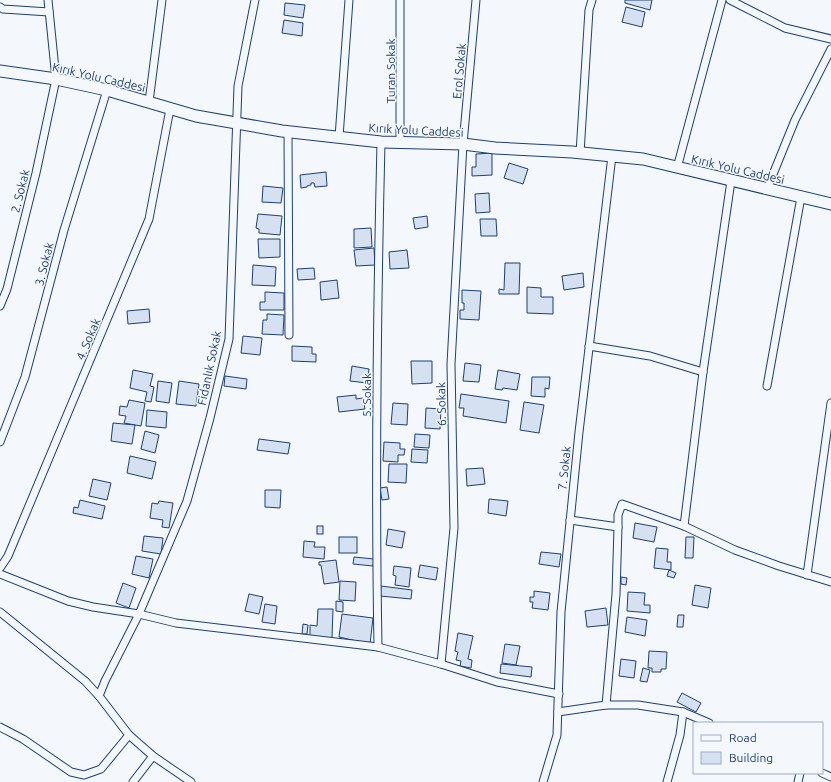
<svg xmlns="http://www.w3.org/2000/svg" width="831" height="782" font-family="Ubuntu,sans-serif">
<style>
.building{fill:#d5e0f0;stroke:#1d3f73}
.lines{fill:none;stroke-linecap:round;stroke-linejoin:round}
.street-casing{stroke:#1d3f73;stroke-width:9}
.secondary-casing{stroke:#1d3f73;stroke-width:13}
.street{stroke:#f4f7fb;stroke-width:7}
.secondary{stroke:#f4f7fb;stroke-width:11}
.labels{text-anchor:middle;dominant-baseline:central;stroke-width:3;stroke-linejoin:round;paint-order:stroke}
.street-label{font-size:12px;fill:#1d3f73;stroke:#f4f7fb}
</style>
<rect width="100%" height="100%" fill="#f4f7fb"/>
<g class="building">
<polygon points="625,0 652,0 650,10 625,3"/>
<polygon points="285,3 305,5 303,18 284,15"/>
<polygon points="626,7 645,12 642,27 622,22"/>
<polygon points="284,20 303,23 302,36 282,33"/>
<polygon points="492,153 492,175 472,176 472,167 476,167 476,154"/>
<polygon points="509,163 528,169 523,184 504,178"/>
<polygon points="326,172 327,186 315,187 314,183 311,183 311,185 307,186 307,187 301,188 300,175"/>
<polygon points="263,186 283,188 281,203 262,202"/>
<polygon points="489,193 490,212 476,213 475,194"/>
<polygon points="258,214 282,216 280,235 259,233 259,229 256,228"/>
<polygon points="427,216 428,227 415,229 413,218"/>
<polygon points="480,219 496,219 497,236 481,236"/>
<polygon points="371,228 372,247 354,248 354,229"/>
<polygon points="258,239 280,239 280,257 259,258"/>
<polygon points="374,248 375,265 356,266 354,250"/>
<polygon points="407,250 409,268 390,269 389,252"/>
<polygon points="505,263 520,263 519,294 499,294 499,289 504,290"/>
<polygon points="253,265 276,267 275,286 252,285"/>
<polygon points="314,268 315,279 298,280 297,269"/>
<polygon points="583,273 584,287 564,290 562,276"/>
<polygon points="337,280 339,298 321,300 320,282"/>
<polygon points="527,287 541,288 541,297 553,297 553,314 527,313"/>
<polygon points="462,290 481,291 479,320 460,319 460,310 464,310 464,303 462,303"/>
<polygon points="265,292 284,293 284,310 260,310 260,302 265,302"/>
<polygon points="149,309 150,322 128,324 127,311"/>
<polygon points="267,314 284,315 283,335 262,334 263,320 267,320"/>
<polygon points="243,336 262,338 260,355 241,353"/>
<polygon points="292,346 312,347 312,354 316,354 316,362 292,361"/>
<polygon points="411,361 432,361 432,383 412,384"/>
<polygon points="465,363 481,365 479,382 463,381"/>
<polygon points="352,366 369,369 367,383 350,381"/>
<polygon points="133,370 153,374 150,386 154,387 151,402 145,401 147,392 130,388"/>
<polygon points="498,370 520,374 517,390 503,388 502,390 495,389"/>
<polygon points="225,376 247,379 246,389 224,386"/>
<polygon points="532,377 550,377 549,389 545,388 545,397 531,396"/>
<polygon points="158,381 172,383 169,403 156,401"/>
<polygon points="179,381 199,384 196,406 176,404"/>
<polygon points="461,394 509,401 506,423 463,416 464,408 459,408"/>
<polygon points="356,395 356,399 363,398 365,409 339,412 337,397"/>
<polygon points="129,400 145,403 141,426 124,423 126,416 119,415 120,406 127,407"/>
<polygon points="524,402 544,405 539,433 520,430"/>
<polygon points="393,403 408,404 407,425 391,424"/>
<polygon points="426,408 441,409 440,429 425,428"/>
<polygon points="147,410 167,412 166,428 146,426"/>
<polygon points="113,423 135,425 132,444 111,441"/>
<polygon points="145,431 159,435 155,453 141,449"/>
<polygon points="415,434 430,435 429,448 414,447"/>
<polygon points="259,439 290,443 288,454 257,450"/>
<polygon points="384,442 400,443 400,449 405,449 404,455 398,455 398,462 383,461"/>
<polygon points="412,449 428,450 427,463 411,462"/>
<polygon points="130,456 156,462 152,479 127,473"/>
<polygon points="389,464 407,464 406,483 388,482"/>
<polygon points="483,468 485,484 467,486 466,469"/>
<polygon points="93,479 111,483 107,500 89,496"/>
<polygon points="387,487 389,499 382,500 380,488"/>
<polygon points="265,490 281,490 280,508 265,507"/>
<polygon points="489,499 508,501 506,516 488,513"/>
<polygon points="80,500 105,506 102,519 73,513 74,507 78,508"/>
<polygon points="159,501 173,503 169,528 162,527 163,520 150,518 152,503 158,504"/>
<polygon points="635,523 657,527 654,542 633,538"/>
<rect x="317" y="526" width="6" height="8"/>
<polygon points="388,529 405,532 402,548 386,545"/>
<polygon points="144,536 163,538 161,554 142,551"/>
<rect x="339" y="537" width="18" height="16"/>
<polygon points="686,537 694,537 693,558 685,558"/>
<polygon points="304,541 315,542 314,547 325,547 324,559 303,557"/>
<polygon points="656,548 668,549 667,562 671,562 671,570 654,568"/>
<polygon points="541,552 561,554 559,567 539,564"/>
<polygon points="136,556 153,559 149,578 132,574"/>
<polygon points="354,557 374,559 373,566 353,564"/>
<polygon points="336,560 339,582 324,584 321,565 319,565 319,562"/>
<polygon points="420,565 438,568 436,580 418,577"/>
<polygon points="394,566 411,568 409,587 395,585 396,576 393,575"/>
<polygon points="669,570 676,573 674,578 667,576"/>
<polygon points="621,577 627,578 626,585 621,584"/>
<polygon points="340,581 356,582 355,601 339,600"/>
<polygon points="123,583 136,588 129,608 116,603"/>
<polygon points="695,585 711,588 708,608 692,605"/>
<polygon points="381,586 412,590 411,599 380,596"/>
<polygon points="534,591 550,593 548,610 532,608 533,602 530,602 530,597 534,597"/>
<polygon points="628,592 645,593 644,605 650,605 650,613 627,611"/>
<polygon points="249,594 263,597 259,614 245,611"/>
<polygon points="336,601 343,602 343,612 336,611"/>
<polygon points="265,604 277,606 275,624 262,622"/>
<polygon points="606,608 608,625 587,627 585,611"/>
<polygon points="318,609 333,609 332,638 310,637 310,625 317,626"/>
<polygon points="342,614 373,618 370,644 339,637"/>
<polygon points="678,615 684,615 683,627 677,627"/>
<polygon points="627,617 647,620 645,636 625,632"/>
<polygon points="303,624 308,625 307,634 302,634"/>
<polygon points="458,633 473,636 468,659 472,660 471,668 460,666 461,661 456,660 458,652 455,651"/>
<polygon points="505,644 520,646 516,665 502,663"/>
<polygon points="649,651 667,652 666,669 661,669 661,672 652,672 652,668 648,668"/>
<polygon points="621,659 636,661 634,678 619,676"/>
<polygon points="501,664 532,667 531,677 500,673"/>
<polygon points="643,668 650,670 647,682 640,681"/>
<polygon points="682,693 701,703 696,712 677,702"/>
</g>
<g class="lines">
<g class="street-casing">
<g id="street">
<polyline points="730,0 785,28 831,39"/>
<polyline points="0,7 3,9 49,12"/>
<polyline points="149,102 162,0"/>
<polyline points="288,131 289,335"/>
<polyline points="339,137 349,0"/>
<polyline points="400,143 400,0"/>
<polyline points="580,153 589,10 592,0"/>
<polyline points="677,168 722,0"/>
<polyline points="767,189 795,120 831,49"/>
<polyline points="0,306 7,289 36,173 56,79 48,0"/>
<polyline points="589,346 650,356 703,372"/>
<polyline points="767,386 801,197"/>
<polyline points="0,442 25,377 64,230 107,90"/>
<polyline points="570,520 618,527 618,515 622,504 684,526 735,550 779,566 831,582"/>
<polyline points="684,526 703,372 731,181"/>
<polyline points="0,568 8,556 149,219 170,109"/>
<polyline points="0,574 68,601 93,607 139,614 176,623 378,647 441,664 497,682 559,694"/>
<polyline points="807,575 831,403"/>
<polyline points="0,612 85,681 99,696 129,735 153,756 191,782"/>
<path d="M378 647C375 479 377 311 381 142"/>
<polyline points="441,664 454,528 451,364 463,144 476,0"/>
<polyline points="99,696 105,681 139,614 187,501 210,418 229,339 238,86 255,0"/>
<polyline points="606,705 616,594 618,527"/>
<polyline points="558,712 606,705 638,705 683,712 709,723"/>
<polyline points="0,727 23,739 71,772 84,775 101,769 129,735"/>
<polyline points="822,773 831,777"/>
<polyline points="133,782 153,756"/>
<polyline points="543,782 557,735 561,612 579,432 612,156"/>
<polyline points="667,782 680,735 683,712"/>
<polyline points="798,782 800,773"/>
</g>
</g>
<g class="secondary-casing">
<polyline id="secondary" points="0,71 56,79 107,90 196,116 282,131 381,142 463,144 495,148 572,152 643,159 831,204"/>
</g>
<use href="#street" class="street"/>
<use href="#secondary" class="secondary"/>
</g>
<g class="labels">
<g class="street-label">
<text transform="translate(390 71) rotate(-90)">Turan Sokak</text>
<text transform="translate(459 71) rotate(-85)">Erol Sokak</text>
<text transform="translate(99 77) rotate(13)">Kırık Yolu Caddesi</text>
<text transform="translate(416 130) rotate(3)">Kırık Yolu Caddesi</text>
<text transform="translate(738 169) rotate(13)">Kırık Yolu Caddesi</text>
<text transform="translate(20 191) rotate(-76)">2. Sokak</text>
<text transform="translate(44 264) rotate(-76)">3. Sokak</text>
<text transform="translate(88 339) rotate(-67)">4. Sokak</text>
<text transform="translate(209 368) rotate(-78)">Fidanlık Sokak</text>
<text transform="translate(366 395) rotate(-90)">5. Sokak</text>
<text transform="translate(441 404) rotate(-91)">6. Sokak</text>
<text transform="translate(564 468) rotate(-84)">7. Sokak</text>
</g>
</g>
<rect x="693" y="722" width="130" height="52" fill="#f4f7fb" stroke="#9eadc5"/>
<rect x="701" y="735" width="20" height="6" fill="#f4f7fb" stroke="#9eadc5"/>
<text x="729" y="742" font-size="12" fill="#1d3f73">Road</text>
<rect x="701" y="752" width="20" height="12" fill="#d5e0f0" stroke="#9eadc5"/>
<text x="729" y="762" font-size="12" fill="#1d3f73">Building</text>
</svg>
